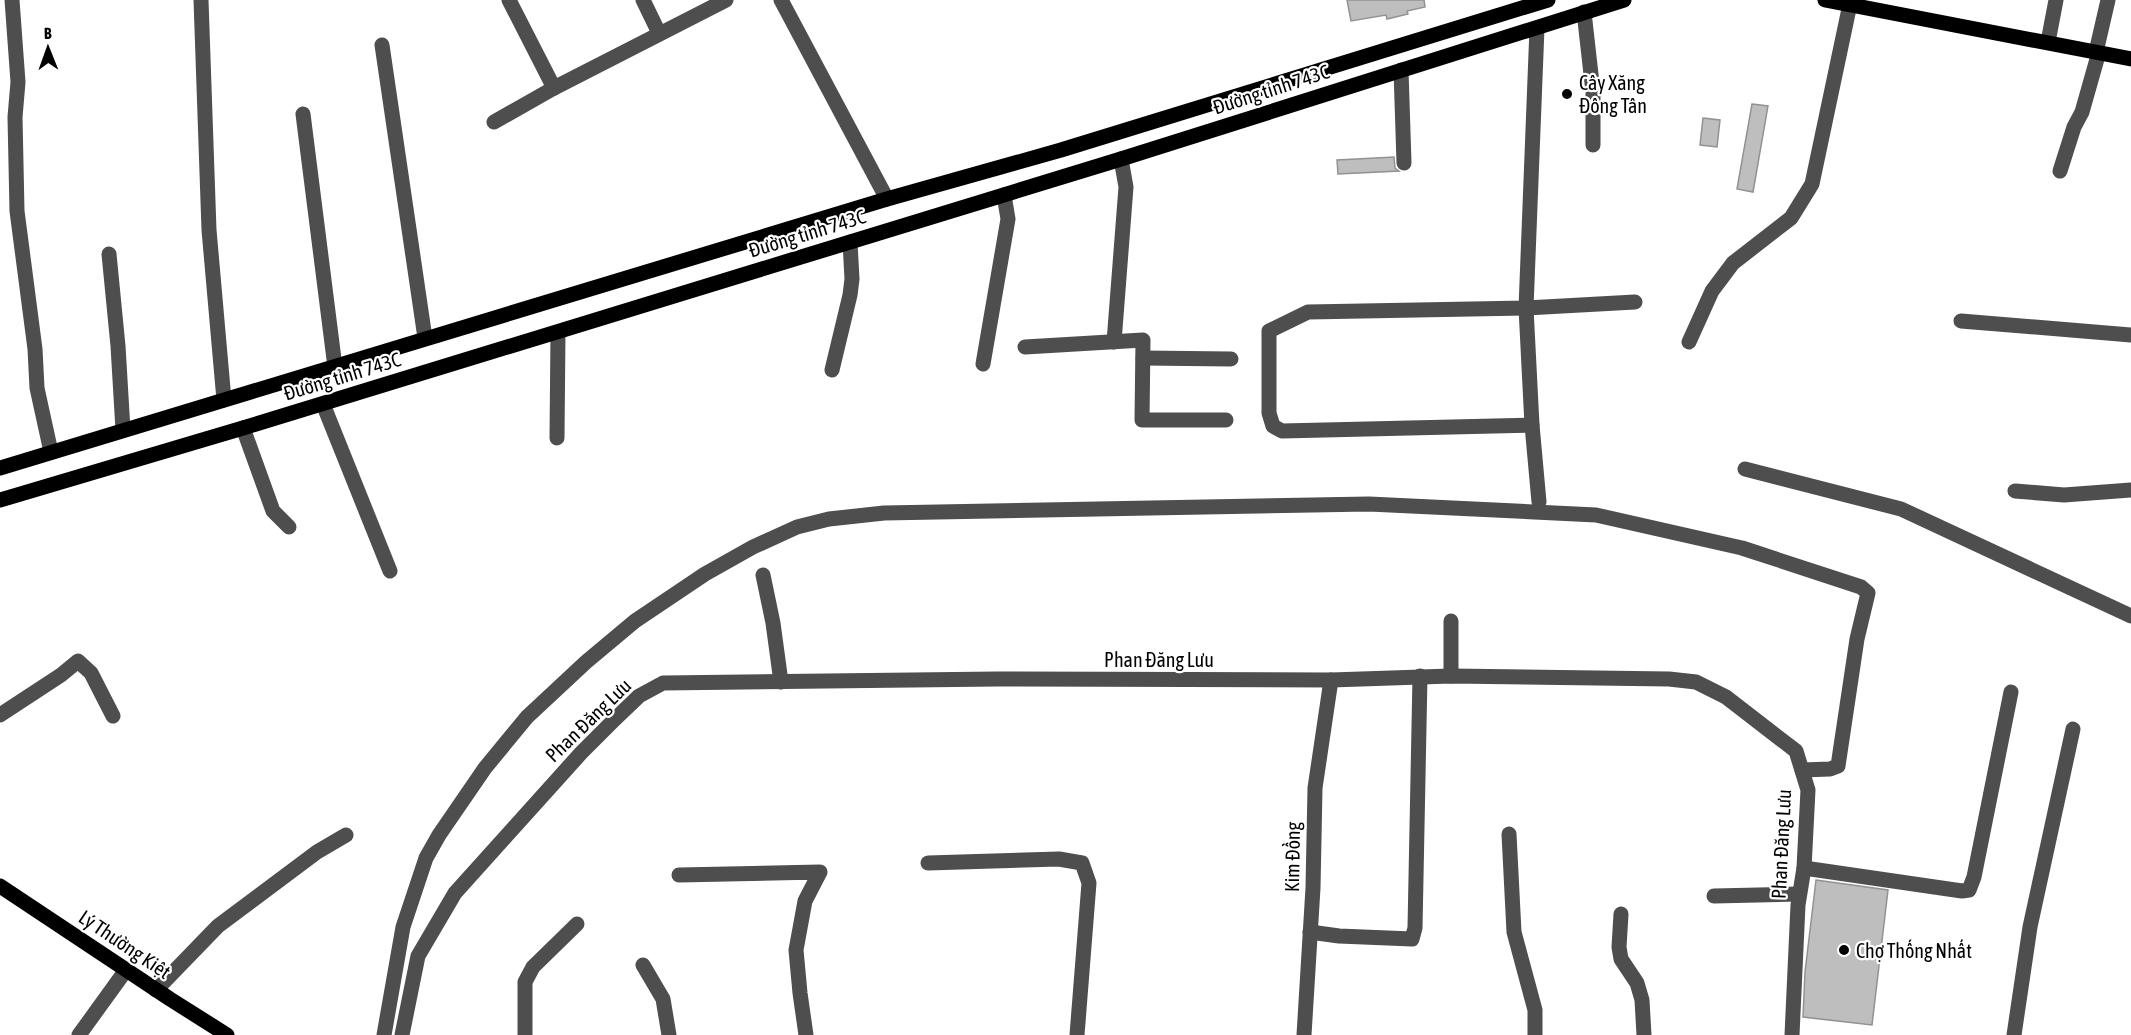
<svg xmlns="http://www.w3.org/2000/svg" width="2131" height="1035" font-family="'Asap Condensed',sans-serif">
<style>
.building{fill:#bebebe;stroke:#929292;stroke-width:1.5}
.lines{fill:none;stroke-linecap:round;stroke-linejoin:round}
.minor{stroke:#4e4e4e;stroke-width:15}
.major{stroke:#000;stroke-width:15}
.poi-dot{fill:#000;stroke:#fff;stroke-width:2}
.labels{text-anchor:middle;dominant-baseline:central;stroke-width:4.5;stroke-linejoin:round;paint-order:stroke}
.poi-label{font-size:20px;fill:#000;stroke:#fff;text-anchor:start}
.street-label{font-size:20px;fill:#000;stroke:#fff}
</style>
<rect width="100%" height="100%" fill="#fff"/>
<g class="building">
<polygon points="1347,0 1424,0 1425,7 1407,11 1408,14 1387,19 1386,15 1351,21"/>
<polygon points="1752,104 1768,106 1753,192 1737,189"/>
<polygon points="1703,118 1720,120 1717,147 1700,145"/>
<polygon points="1394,157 1395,168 1399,171 1338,174 1337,160"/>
<polygon points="1816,880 1888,890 1872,1025 1803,1017 1805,972"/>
</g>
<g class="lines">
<g class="minor">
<polyline points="12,0 18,82 15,117 17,211 35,349 37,388 51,452"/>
<polyline points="201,0 209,230 224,400"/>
<polyline points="509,0 554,88"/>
<polyline points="643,0 659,33"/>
<polyline points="781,0 887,199"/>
<polyline points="1584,12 1593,92 1593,145"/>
<polyline points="1537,28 1526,308 1532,425 1539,502"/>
<polyline points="2048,42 2056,0"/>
<polyline points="382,45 425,338"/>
<polyline points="2096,52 2108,0"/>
<polyline points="1401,70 1404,163"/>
<polyline points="303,114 335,367"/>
<polyline points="494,122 554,88 726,0"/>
<polyline points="2060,171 2074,127 2082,112 2099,52"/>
<polyline points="109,254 118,346 123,430"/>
<polyline points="1961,321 2131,335"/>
<polyline points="1114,342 1126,187 1121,159"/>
<polyline points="1689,342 1712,291 1733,263 1791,218 1812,184 1850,4"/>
<polyline points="1025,347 1143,340 1142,420 1226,420"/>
<polyline points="1143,358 1231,359"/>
<polyline points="983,364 1008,219 1004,195"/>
<polyline points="832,370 850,295 852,279 850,242"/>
<polyline points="323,404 390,571"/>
<polyline points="1532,425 1282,431 1273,426 1269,413 1269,331 1308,312 1526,308 1635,302"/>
<polyline points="243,428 273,511 289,527"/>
<polyline points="557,438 558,332"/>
<polyline points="1745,469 1901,509 2131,616"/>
<polyline points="2015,491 2064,495 2131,490"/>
<polyline points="763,575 773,623 781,682"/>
<polyline points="1451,676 1451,621"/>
<polyline points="0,715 61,675 78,661 91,673 113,716"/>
<polyline points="1509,834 1514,932 1535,1010 1535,1035"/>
<polyline points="928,863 1059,859 1082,863 1089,883 1077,1035"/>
<polyline points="1804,868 1962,891 1969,890 1974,877 2011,692"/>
<polyline points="679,875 820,872 805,901 796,950 800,993 806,1035"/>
<polyline points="1714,896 1799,894"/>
<polyline points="1621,914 1619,947 1621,959 1637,983 1642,1000 1644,1035"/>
<polyline points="1310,932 1339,936 1412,939 1415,928 1420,676"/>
<polyline points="643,965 663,999 669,1035"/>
<polyline points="156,990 218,926 317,852 346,835"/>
<polyline points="79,1035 126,970"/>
<polyline points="384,1035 403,927 426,858 439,835 485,768 527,717 586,662 635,621 705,574 753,547 797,527 829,519 884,513 1369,504 1596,515 1742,548 1861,587 1868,593 1857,639 1838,766 1830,769 1802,770"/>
<polyline points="402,1035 418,956 455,893 581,753 613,721 639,696 663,683 997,679 1331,680 1451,676 1669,679 1696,682 1726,697 1796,751 1808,790 1804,868 1798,905 1792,1035"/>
<polyline points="525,1035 525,982 533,967 577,924"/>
<polyline points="1304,1035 1313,888 1315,788 1331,680"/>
<polyline points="2014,1035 2030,927 2073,729"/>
</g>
<g class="major">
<polyline points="1825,0 2131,59"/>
<polyline points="0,468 887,199 1061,150 1548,0"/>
<polyline points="0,500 243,428 1121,159 1624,0"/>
<polyline points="0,886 170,999 227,1035"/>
</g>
</g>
<g class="poi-dot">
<circle cx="1567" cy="94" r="6"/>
<circle cx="1844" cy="950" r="6"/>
</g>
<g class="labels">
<g class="poi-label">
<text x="1579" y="82">Cây Xăng<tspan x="1579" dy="23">Đông Tân</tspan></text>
<text x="1856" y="950">Chợ Thống Nhất</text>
</g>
<g class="street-label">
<text transform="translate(1271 89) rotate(-18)">Đường tỉnh 743C</text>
<text transform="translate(807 233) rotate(-17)">Đường tỉnh 743C</text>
<text transform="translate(342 376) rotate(-17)">Đường tỉnh 743C</text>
<text x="1159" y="659">Phan Đăng Lưu</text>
<text transform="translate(588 720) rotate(-44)">Phan Đăng Lưu</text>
<text transform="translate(1781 844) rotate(-87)">Phan Đăng Lưu</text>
<text transform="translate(1292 857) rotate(-89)">Kim Đồng</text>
<text transform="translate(125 944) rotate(34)">Lý Thường Kiệt</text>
</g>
</g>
<g transform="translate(48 48) rotate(359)" stroke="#ffffff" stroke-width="4.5" paint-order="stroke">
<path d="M0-4.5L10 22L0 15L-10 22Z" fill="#000000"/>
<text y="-9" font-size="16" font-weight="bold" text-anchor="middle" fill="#000000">B</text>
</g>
</svg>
